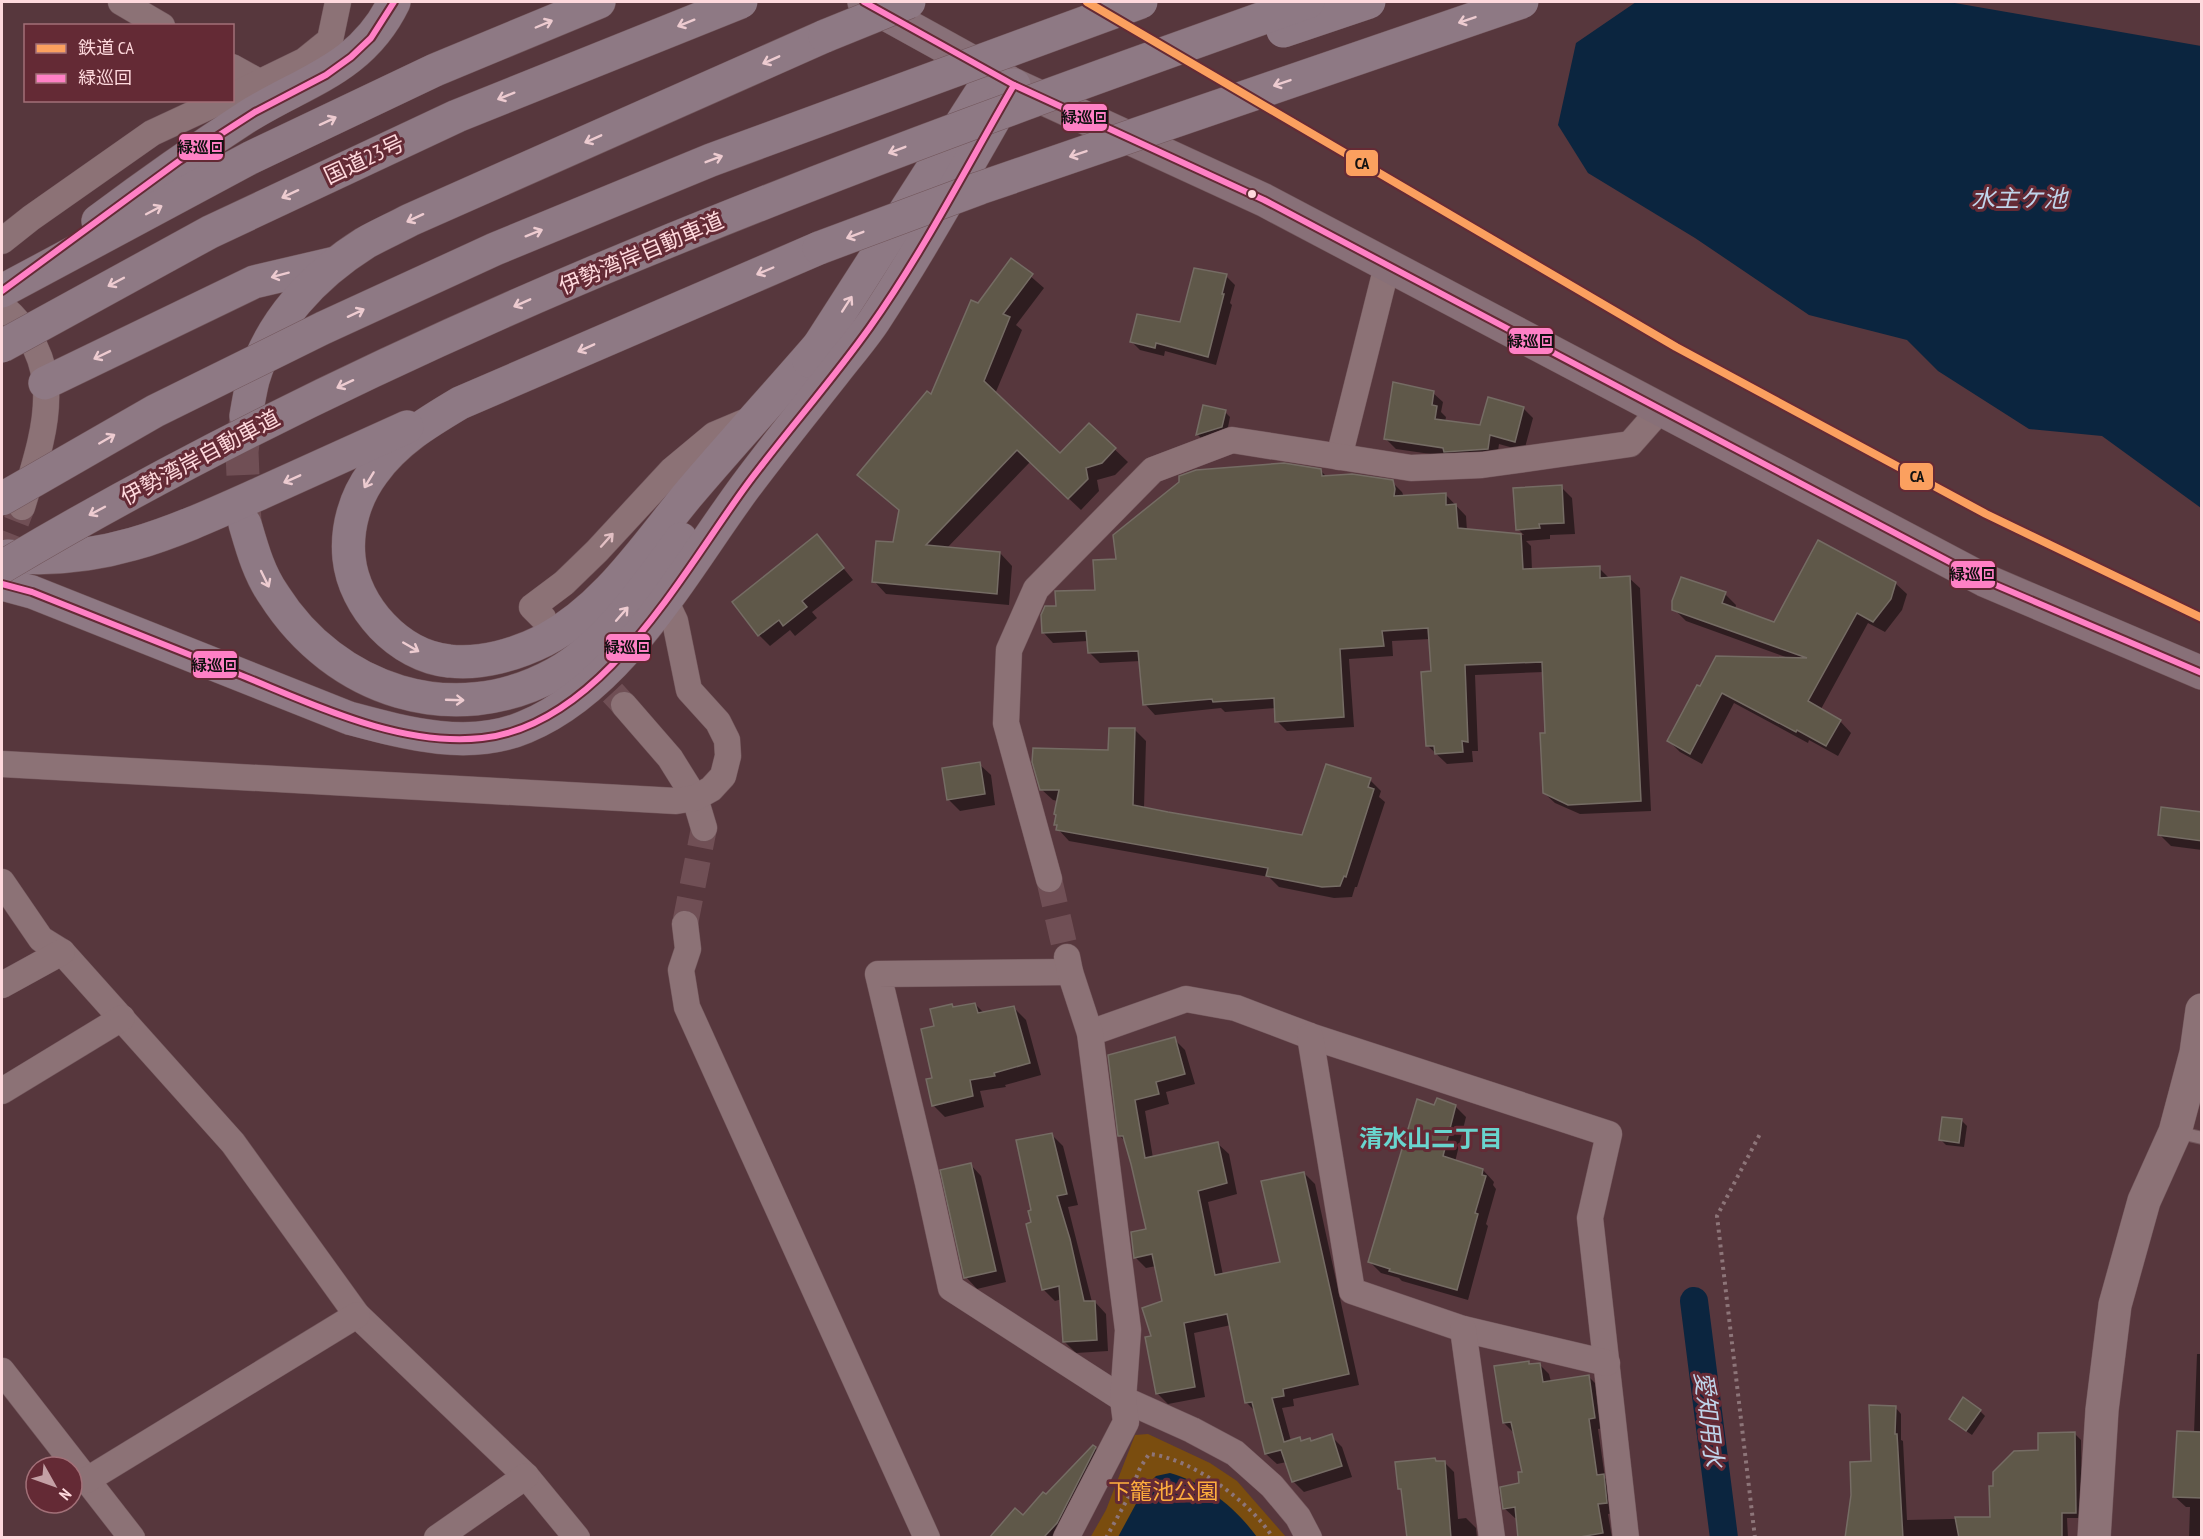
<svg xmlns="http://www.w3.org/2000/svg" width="2203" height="1539" font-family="'PT Sans Narrow','Noto Sans JP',sans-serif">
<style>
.green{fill:#7a4d0f}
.water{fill:#0b253f}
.shadow{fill:#0007}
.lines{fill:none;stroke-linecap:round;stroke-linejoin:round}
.canal{stroke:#0b253f;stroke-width:28}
.building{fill:#5f5849;stroke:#756c64;stroke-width:1.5}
.street-tunnel{stroke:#704f55;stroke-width:26;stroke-dasharray:26 13;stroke-linecap:butt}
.highway-tunnel{stroke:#704f55;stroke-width:33;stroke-dasharray:33 16;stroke-linecap:butt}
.lane-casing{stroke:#71555a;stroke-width:14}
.street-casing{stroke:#71555a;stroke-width:27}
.secondary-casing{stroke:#71555a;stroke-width:34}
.primary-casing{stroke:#71555a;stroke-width:34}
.highway-casing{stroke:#71555a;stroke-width:34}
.path{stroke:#8d7579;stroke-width:4;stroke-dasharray:3 4.5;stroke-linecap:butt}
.lane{stroke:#8c7276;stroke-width:12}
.street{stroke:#8c7276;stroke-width:26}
.secondary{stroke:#8c7276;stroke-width:33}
.primary{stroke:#887078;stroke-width:33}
.highway{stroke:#8e7984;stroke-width:33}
.highway-bridge-casing{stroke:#71555a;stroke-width:34;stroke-linecap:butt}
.highway-bridge{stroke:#8e7984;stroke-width:33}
.bus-1-casing{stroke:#642a35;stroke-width:10}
.bus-1{stroke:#ff80c5;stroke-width:6}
.rail-1-casing{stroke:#642a35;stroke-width:12}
.rail-1{stroke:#fba05f;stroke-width:8}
.oneway{stroke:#edcbd0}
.oneway2{stroke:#e2bfc3}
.bus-dot{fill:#fed9dd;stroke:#642a35;stroke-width:2}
.labels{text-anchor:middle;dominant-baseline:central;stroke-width:6;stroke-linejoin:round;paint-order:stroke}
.street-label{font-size:22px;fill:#fed9dd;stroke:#642a35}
.park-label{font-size:22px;fill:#fead3d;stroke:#642a35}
.water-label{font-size:24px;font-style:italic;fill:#c0d5eb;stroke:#642a35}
.neighbourhood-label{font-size:24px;font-weight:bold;fill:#69d5ce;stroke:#642a35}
.line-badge{stroke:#642a35;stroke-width:2}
.pale-badge-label{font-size:16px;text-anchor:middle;font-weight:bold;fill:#111}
</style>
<rect width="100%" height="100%" fill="#57373d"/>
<polygon class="green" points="1148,1434 1210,1463 1237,1481 1286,1537 1090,1538 1106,1510 1135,1435"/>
<g class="water">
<polygon points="1636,2 1949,2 2201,46 2201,508 2102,436 2029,429 1938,371 1907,340 1809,315 1695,238 1588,173 1558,125 1576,43"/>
<path d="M1170 1473C1205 1483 1235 1507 1257 1537H1118L1144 1489 1156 1476Z"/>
</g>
<g class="shadow">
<polygon points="1012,260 1044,288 1016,325 1022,330 995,394 1060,456 1089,425 1128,462 1115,475 1097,480 1099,491 1081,510 1030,462 946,549 1000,553 1012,566 1009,605 886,594 874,581 894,544 901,512 859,474 932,397 978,305"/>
<polygon points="1226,276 1235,285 1230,303 1232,305 1216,365 1165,351 1164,356 1140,350 1131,341 1181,324"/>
<polygon points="1433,393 1443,402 1441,412 1446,417 1445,422 1481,427 1523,408 1533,418 1524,451 1499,444 1497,458 1451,457 1396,449 1386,439"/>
<polygon points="1204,407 1225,412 1230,417 1227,432 1203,440 1198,435"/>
<polygon points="1321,471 1327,477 1392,482 1402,492 1404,497 1445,494 1466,516 1467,531 1524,535 1518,529 1561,487 1572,498 1575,534 1550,535 1550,539 1526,541 1531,546 1532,570 1599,568 1610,579 1629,578 1640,588 1651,811 1580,814 1555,803 1544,793 1547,734 1544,672 1475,675 1478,751 1472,751 1473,762 1447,764 1428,746 1433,673 1430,639 1392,641 1393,656 1349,659 1354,727 1287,731 1277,721 1276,708 1225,712 1221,708 1155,715 1145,704 1141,661 1100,663 1089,652 1088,641 1053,643 1043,632 1057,607 1096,591 1117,561"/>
<polygon points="817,536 853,580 812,612 817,618 795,636 790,630 770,646 759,635"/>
<polygon points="1895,583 1907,594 1902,610 1885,632 1868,623 1821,709 1840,721 1851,733 1838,756 1809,740 1808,743 1734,703 1702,764 1680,752 1669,741 1698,687 1791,659 1686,621 1674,609 1725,594 1736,605 1735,609 1774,623"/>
<polygon points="1135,730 1146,741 1144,808 1303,837 1370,780 1381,791 1379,797 1385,802 1357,887 1355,887 1352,897 1334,898 1279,887 1269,877 1069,841 1058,829 1056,824 1058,801 1053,800 1041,789 1110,751"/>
<polygon points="979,764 991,775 995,805 960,811 948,799"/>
<polygon points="2202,813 2202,850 2171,846 2160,835"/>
<polygon points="975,1004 984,1013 1014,1008 1026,1020 1041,1075 1005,1085 1006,1087 980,1091 984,1107 945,1117 934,1106 928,1081 934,1079 935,1027 954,1008"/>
<polygon points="1174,1039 1185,1050 1195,1084 1166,1092 1169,1104 1145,1111 1153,1158 1218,1144 1229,1154 1237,1194 1208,1202 1223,1275 1281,1263 1304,1173 1315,1184 1359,1385 1293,1399 1294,1406 1282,1408 1291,1441 1299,1439 1302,1442 1310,1439 1313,1442 1331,1436 1342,1447 1352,1477 1304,1492 1293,1481 1287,1462 1277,1464 1266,1454 1256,1412 1246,1402 1231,1325 1194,1333 1205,1397 1168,1404 1157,1393 1153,1337 1164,1302 1156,1266 1146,1268 1135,1257 1148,1230 1126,1142 1120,1136 1110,1056"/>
<polygon points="1435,1106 1455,1106 1466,1117 1455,1162 1483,1170 1494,1182 1493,1185 1496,1189 1486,1224 1488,1226 1468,1300 1402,1281 1399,1278 1381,1273 1370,1262"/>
<polygon points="1962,1121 1967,1126 1964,1147 1946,1145 1940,1139"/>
<polygon points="1052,1135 1063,1146 1078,1205 1068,1207 1092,1302 1095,1302 1106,1314 1108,1351 1076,1353 1064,1341 1062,1299 1055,1301 1043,1289 1033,1211"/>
<polygon points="970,1164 981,1176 1006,1282 977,1289 966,1277"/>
<polygon points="2197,1354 2202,1354 2202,1538 2189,1538 2190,1507 2186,1507 2174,1496 2194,1433"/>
<polygon points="1528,1362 1531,1365 1539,1364 1549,1374 1551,1382 1589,1377 1599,1387 1605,1428 1598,1429 1605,1478 1613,1486 1616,1513 1608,1514 1612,1538 1520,1538 1518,1518 1515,1518 1504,1508 1521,1484 1524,1473 1515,1434 1504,1423"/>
<polygon points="1895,1407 1901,1414 1901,1440 1903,1441 1907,1520 1991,1518 1994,1487 2040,1452 2075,1434 2081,1440 2082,1518 2067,1518 2068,1538 1847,1538 1872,1462"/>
<polygon points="1980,1411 1985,1416 1972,1435 1956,1424"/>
<polygon points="1095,1448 1106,1459 1064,1538 991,1538 1023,1517"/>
<polygon points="1435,1459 1438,1463 1444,1462 1454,1472 1458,1519 1466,1518 1476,1528 1477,1538 1408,1538 1397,1463"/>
</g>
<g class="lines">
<polyline class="canal" points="1694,1301 1724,1538"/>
</g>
<g class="building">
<polygon points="1011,258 1033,274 1003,314 1010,317 984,381 1060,453 1089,423 1116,448 1102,463 1086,468 1088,479 1068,499 1017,450 926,545 1000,552 997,594 872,582 876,541 893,542 899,510 857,475 927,391 931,394 971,300 978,303"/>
<polygon points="1194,268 1227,274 1222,294 1224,294 1208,357 1156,343 1155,348 1130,342 1137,314 1180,322"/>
<polygon points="1393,382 1434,391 1432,405 1437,406 1435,419 1480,425 1488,397 1524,407 1515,442 1490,435 1488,449 1444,452 1443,448 1384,439"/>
<polygon points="1203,405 1226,410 1222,427 1196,435"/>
<polygon points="1284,463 1321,469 1322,476 1352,474 1393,480 1395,489 1394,496 1446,493 1446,505 1456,504 1458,528 1521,534 1523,569 1600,566 1600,578 1630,576 1641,801 1568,805 1543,793 1540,733 1545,733 1542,662 1465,665 1468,742 1462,741 1463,752 1435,754 1434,746 1426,746 1421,672 1431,671 1428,628 1382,631 1384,646 1340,649 1344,717 1275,722 1274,698 1213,702 1212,699 1143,705 1138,651 1088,653 1086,631 1042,633 1041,615 1045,606 1056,606 1055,591 1095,590 1093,560 1116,559 1113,535 1179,482 1179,476 1196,470"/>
<polygon points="1562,485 1564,523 1539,524 1540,528 1516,530 1513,488"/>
<polygon points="817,534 844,568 802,601 807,607 783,626 779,620 758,636 732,602"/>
<polygon points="1818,540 1896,582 1891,599 1873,622 1857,613 1808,701 1841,720 1826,746 1797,730 1796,732 1722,693 1690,754 1667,741 1697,685 1700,686 1716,656 1807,658 1672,610 1672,601 1681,577 1726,592 1722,603 1774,622"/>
<polygon points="1109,728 1135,728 1133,805 1168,812 1302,835 1326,764 1371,778 1368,787 1374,789 1346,877 1344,876 1340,886 1322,887 1266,876 1268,868 1056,830 1057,825 1054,825 1056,815 1054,814 1059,790 1040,790 1032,762 1033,748 1108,750"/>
<polygon points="980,762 985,794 947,800 942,768"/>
<polygon points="2161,807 2202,812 2202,841 2158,835"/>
<polygon points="975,1003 978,1013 1014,1006 1030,1063 994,1073 995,1076 970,1080 973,1096 932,1106 926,1079 932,1078 921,1029 934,1026 930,1009 952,1004 953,1007"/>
<polygon points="1175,1037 1185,1074 1156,1082 1159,1094 1135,1100 1145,1158 1218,1142 1227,1183 1198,1191 1215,1275 1280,1262 1261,1181 1304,1172 1349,1374 1283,1389 1284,1396 1272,1398 1284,1442 1300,1437 1301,1441 1310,1438 1311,1441 1332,1434 1342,1466 1292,1482 1281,1450 1265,1454 1252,1402 1245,1403 1227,1314 1184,1323 1195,1387 1156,1394 1145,1337 1151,1336 1142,1308 1162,1301 1152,1254 1134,1258 1131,1232 1146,1229 1131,1164 1123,1136 1118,1136 1108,1055"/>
<polygon points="1437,1098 1456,1105 1443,1156 1483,1169 1482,1175 1486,1176 1475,1213 1478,1214 1457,1290 1389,1271 1390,1269 1368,1262 1417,1099 1434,1105"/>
<polygon points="1942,1117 1962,1119 1959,1143 1939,1140"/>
<polygon points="1052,1133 1067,1194 1057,1196 1070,1239 1084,1301 1095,1301 1097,1340 1063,1342 1059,1286 1042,1290 1026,1224 1031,1222 1028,1211 1031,1210 1016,1140"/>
<polygon points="971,1163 996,1271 964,1278 940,1170"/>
<polygon points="1529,1361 1529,1364 1540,1363 1543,1382 1589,1375 1595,1418 1589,1419 1597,1475 1604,1474 1607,1503 1598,1504 1603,1533 1574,1538 1518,1538 1515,1507 1503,1509 1500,1487 1519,1483 1518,1472 1522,1472 1511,1422 1503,1423 1494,1366"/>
<polygon points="1963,1397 1981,1410 1966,1431 1949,1419"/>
<polygon points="1869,1405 1896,1406 1895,1434 1897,1434 1903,1538 1845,1538 1851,1495 1850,1462 1871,1461"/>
<polygon points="2177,1431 2202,1432 2202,1498 2173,1497"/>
<polygon points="2075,1432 2076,1513 2062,1513 2062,1538 1959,1538 1955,1517 1990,1517 1989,1486 1993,1486 1993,1472 2014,1451 2038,1450 2038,1433"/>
<polygon points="1093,1445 1096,1447 1057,1523 1045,1536 1047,1538 989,1538 1015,1508 1023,1515 1043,1492 1046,1494"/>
<polygon points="1435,1458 1436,1461 1445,1461 1451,1538 1407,1538 1401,1489 1398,1489 1395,1462"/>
</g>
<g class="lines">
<g class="street-tunnel">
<polyline points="2,558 22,507"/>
<polyline points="586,664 624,705"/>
<polyline points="1049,879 1067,957"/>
<polyline points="685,924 704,828"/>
</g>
<polyline class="highway-tunnel" points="245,524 242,452 246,416"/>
<g class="lane-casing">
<polyline id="lane" points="2176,1132 2202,1138"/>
</g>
<g class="street-casing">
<g id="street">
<polyline points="121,2 162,26"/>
<polyline points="232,67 261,83"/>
<polyline points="232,96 304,61 330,40 338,2"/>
<polyline points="2,241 31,218 152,133 223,100"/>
<path d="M2 306C71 365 44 433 22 507"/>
<polyline points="1339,457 1387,266"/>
<polyline points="543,618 532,607 564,583 597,551 672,470 714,435 752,419"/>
<polyline points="624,705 670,758 695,798 704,828"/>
<polyline points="2,764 676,801 695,798 711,789 723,776 728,756 727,740 718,722 689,690 675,621 665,600"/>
<polyline points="1049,879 1006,723 1009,650 1036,589 1153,470 1232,440 1411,468 1482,465 1630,444 1660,410"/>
<polyline points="2,882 41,939 62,952 233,1143 357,1315 526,1476 577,1538"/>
<polyline points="685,924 688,949 681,970 687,1007 927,1538"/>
<polyline points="1070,972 878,974 928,1183 951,1288 1123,1399 1192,1430 1235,1453 1272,1486 1298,1517 1309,1538"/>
<polyline points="2,985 62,952"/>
<polyline points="1090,1033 1186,999 1236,1008 1310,1036 1609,1134 1590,1218 1626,1538"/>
<polyline points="1310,1036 1352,1291 1463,1329 1607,1363"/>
<polyline points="2,1091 122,1018"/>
<polyline points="1463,1329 1492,1538"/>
<polyline points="2,1371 132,1538"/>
<polyline points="87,1480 357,1315"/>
<polyline points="437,1538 526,1476"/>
<polyline points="1066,1538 1126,1422 1123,1399 1128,1330 1090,1033 1070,972 1067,957"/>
</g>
</g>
<g class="secondary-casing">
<polyline id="secondary" points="2094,1538 2102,1410 2115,1305 2144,1201 2175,1132 2196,1053 2202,1010"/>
</g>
<g class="primary-casing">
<polyline id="primary" points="864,2 1014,85 1264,200 1984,580 2202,673"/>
</g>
<g class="highway-casing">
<g id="highway">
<path d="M98 221C146 185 194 151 245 118 303 81 361 70 394 2"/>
<path d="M819 248 460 403C428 422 396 441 373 473 355 497 346 528 349 558 354 607 399 656 449 661 481 665 517 654 545 640 605 608 645 547 687 496 731 444 777 394 821 343"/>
<polyline points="2,291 250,158 435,70 599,2"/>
<polyline points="809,361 993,74"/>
<polyline points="45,383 254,282 335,263"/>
<path d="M246 416C248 404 250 392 253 380 270 322 314 275 365 243 379 235 395 228 410 220L825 36"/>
<path d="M245 524C252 548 259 574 274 595 335 691 453 730 555 674 607 645 646 586 681 539"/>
<path d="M7 556C103 566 176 531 261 493 310 471 358 449 407 427"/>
<path d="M2 584 32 592 349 718C405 733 469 751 525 727 622 687 685 568 745 487 774 448 804 411 834 373 847 356 862 339 874 321 924 245 968 164 1014 85"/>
</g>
</g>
<g class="path">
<path d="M1106 1538 1128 1498 1140 1468 1149 1454C1191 1458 1251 1502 1273 1538"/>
<polyline points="1755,1538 1717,1216 1761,1132"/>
</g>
<use href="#lane" class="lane"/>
<use href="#street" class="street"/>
<use href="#secondary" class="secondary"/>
<use href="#primary" class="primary"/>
<use href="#highway" class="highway"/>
<g class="highway-bridge-casing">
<g id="highway-bridge">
<polyline points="1283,31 1369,2"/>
<polyline points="825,36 909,2"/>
<polyline points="819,248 980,188 1522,2"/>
<polyline points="2,346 210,232 457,116 741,2"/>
<polyline points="2,499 155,411 323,328 495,249 711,160 1141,2"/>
<path d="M2 567C411 323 861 161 1308 2"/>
</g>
</g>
<use href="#highway-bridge" class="highway-bridge"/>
<g class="bus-1-casing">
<g id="bus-1">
<polyline points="864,2 1014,85 1264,200 1984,580 2202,673"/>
<polyline points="2,291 179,161 255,112 326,75 351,57 371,38 394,2"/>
<path d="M2 584 32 592C101 619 169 647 238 674 313 704 399 747 482 738 602 725 682 573 746 486 786 432 831 382 870 327 924 251 967 166 1014 85"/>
</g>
</g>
<use href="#bus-1" class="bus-1"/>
<g class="rail-1-casing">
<polyline id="rail-1" points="1087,2 1676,347 1986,514 2202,618"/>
</g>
<use href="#rail-1" class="rail-1"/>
</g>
<defs><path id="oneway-shaft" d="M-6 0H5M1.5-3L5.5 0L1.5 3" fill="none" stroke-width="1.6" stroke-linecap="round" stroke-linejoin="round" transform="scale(1.5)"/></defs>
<g class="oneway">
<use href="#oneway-shaft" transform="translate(1467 20) rotate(161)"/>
<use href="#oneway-shaft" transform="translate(686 23) rotate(158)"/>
<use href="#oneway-shaft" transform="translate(544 24) rotate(-23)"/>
<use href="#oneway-shaft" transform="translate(771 60) rotate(156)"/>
<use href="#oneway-shaft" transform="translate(1282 83) rotate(161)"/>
<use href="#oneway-shaft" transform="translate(506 96) rotate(158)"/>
<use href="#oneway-shaft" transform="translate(328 121) rotate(-25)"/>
<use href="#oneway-shaft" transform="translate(593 139) rotate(156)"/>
<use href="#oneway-shaft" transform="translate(897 150) rotate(159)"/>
<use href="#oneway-shaft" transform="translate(1078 154) rotate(161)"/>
<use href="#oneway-shaft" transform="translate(714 159) rotate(-21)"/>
<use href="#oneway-shaft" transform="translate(290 194) rotate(155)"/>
<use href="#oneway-shaft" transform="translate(154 210) rotate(-28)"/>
<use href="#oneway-shaft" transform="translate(415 218) rotate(155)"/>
<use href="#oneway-shaft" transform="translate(534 233) rotate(-22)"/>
<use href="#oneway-shaft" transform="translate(855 235) rotate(159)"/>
<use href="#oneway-shaft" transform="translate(765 271) rotate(157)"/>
<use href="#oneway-shaft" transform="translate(280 275) rotate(165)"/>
<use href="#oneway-shaft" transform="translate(116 282) rotate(152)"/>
<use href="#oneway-shaft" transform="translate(522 303) rotate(156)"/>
<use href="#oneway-shaft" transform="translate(847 304) rotate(-57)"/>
<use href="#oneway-shaft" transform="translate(356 313) rotate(-25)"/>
<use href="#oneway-shaft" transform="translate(586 348) rotate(156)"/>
<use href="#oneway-shaft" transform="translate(102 355) rotate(154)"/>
<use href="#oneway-shaft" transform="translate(345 384) rotate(155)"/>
<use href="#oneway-shaft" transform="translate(107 439) rotate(-30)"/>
<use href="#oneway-shaft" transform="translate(292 479) rotate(156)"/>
<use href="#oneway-shaft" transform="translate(369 480) rotate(121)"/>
<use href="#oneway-shaft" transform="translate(97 511) rotate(152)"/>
<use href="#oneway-shaft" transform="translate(265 579) rotate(64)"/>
<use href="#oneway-shaft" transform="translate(622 614) rotate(-49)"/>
<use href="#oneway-shaft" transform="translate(411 647) rotate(30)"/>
<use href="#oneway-shaft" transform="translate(455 700) rotate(2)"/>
</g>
<use class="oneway2" href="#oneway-shaft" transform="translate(607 540) rotate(-48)"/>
<circle class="bus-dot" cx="1252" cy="194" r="5"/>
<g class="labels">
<g class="street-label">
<text transform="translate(364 159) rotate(-25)">国道23号</text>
<text transform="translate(641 253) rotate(-23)">伊勢湾岸自動車道</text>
<text transform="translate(200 457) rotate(-28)">伊勢湾岸自動車道</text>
</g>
<g class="park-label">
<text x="1163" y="1491">下籠池公園</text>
</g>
<g class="water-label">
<text x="2019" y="198">水主ケ池</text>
<text transform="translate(1709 1419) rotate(83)">愛知用水</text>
</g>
<g class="neighbourhood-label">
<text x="1431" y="1138">清水山二丁目</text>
</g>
</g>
<g class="line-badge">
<rect x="1062" y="103" width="46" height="29" rx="6" fill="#ff80c5"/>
<rect x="178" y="133" width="46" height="28" rx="6" fill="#ff80c5"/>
<rect x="1345" y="149" width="34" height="28" rx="6" fill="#fba05f"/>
<rect x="1508" y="327" width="46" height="28" rx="6" fill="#ff80c5"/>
<rect x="1899" y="462" width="35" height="29" rx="6" fill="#fba05f"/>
<rect x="1950" y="560" width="46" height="29" rx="6" fill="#ff80c5"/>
<rect x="605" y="633" width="46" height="29" rx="6" fill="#ff80c5"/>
<rect x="192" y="650" width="46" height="29" rx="6" fill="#ff80c5"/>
</g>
<g class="pale-badge-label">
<text x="1085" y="123">緑巡回</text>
<text x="201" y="153">緑巡回</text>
<text x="1362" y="169">CA</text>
<text x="1531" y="347">緑巡回</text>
<text x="1917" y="482">CA</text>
<text x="1973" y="580">緑巡回</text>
<text x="628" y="653">緑巡回</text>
<text x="215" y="671">緑巡回</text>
</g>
<rect width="2203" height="1539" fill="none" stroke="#fed9dd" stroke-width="6"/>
<rect x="24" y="24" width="210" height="78" fill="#642a35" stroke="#a27078" stroke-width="1.5"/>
<rect x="36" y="44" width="30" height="9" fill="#fba05f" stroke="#a27078" stroke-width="1.5"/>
<text x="78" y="54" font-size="18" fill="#fed9dd">鉄道 CA</text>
<rect x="36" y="74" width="30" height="9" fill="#ff80c5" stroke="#a27078" stroke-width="1.5"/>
<text x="78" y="84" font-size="18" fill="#fed9dd">緑巡回</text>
<g transform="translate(54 1485) rotate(130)"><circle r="28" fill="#642a35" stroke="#a27078" stroke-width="1.5"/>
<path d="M0-4.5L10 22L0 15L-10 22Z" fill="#c4a0a5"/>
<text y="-9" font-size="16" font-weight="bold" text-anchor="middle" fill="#fed9dd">N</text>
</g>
</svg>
